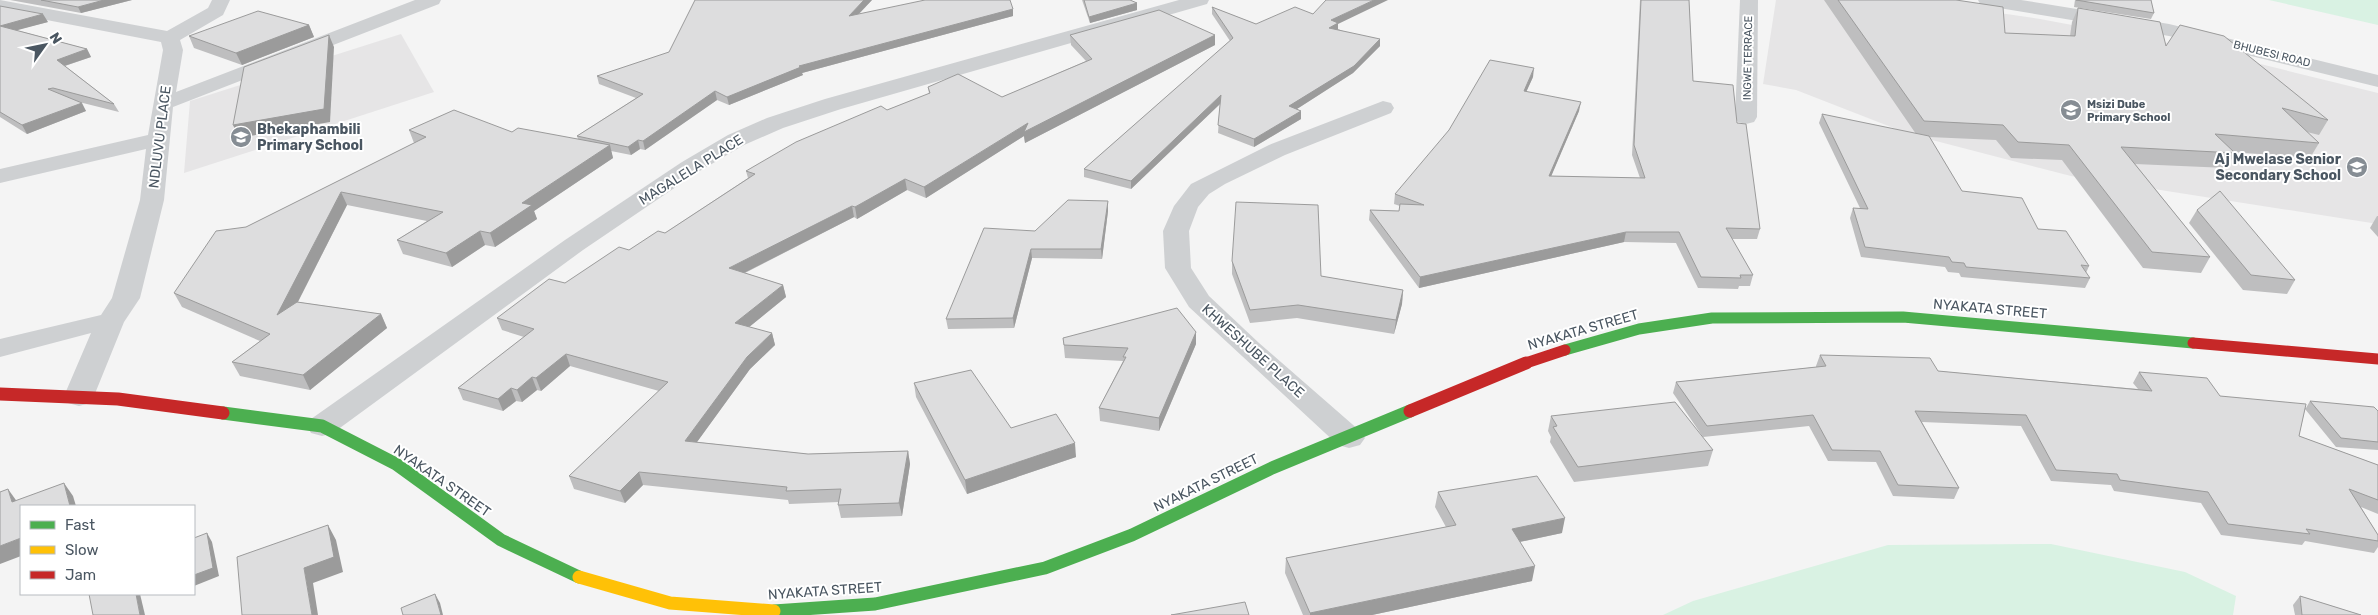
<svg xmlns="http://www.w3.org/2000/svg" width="2378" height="615" font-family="Rubik,sans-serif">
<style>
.education{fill:#e6e5e6}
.green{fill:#d9f2e3}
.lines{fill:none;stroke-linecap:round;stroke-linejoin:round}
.street{fill:#ced0d2;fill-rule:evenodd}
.fast-far1{stroke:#4caf50;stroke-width:11}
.fast{stroke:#4caf50;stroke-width:13}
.slow{stroke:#ffc107;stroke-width:13}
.jam-far1{stroke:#c62828;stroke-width:11}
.jam{stroke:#c62828;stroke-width:13}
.wall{fill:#bebebf}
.shaded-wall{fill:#9b9b9b}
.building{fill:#ddddde;stroke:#9b9b9b}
.labels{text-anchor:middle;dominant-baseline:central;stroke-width:4;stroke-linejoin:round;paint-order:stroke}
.far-street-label{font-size:11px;fill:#4a5661;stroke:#fff}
.far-poi-label{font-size:11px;font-weight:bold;fill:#4a5661;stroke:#fff;text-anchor:start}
.poi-label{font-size:14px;font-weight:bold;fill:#4a5661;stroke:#fff;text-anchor:start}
.street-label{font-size:14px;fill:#4a5661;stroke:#fff}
</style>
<rect width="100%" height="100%" fill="#f4f4f4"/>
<g class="education">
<polygon points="1776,0 1910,0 2040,19 2195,48 2378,93 2378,224 2071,176 1909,134 1796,90 1763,84"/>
<polygon points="401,34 434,92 184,173 190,101"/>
</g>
<g class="green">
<polygon points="2269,0 2378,0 2378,25"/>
<polygon points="2051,544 2185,572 2236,596 2233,615 1663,615 1693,601 1888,545"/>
</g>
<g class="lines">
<g class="street">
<polygon points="0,0 167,31 208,8 212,0 230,0 223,15 180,40 183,50 176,92 415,0 441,0 439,4 173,107 164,200 140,298 124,322 94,396 90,403 79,406 68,403 64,396 91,333 0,357 0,339 101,315 112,298 140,200 146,149 0,183 0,169 148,135 163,50 161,42 0,11"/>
<polygon points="1179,0 1209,0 1207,4 841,109 783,128 744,145 698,172 583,250 333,433 322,436 311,433 307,426 311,419 565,240 682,162 728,135 767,118 825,99"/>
<polygon points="1740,0 1758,0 1757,117 1754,122 1746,124 1738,122 1735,117"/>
<polygon points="1978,0 2021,0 2169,24 2378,75 2378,87 2169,36 1987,6 1980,4"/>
<polygon points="1383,101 1391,103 1394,108 1391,113 1285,155 1225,184 1209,194 1198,207 1189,231 1191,268 1209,296 1259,343 1360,431 1365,438 1360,445 1349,448 1338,445 1189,307 1165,268 1163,231 1174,206 1191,184 1269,145"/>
</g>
<polyline class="fast-far1" points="1565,350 1639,329 1712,318 1903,317 2193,343"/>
<g class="fast">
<polyline points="223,413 322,426 396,464 501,540 579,577"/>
<polyline points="774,611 875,604 1045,568 1132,535 1272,468 1410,411"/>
</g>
<polyline class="slow" points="579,577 670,603 774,611"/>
<g class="jam-far1">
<polyline points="2193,343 2378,359"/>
<polyline points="1523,364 1565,350"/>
</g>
<g class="jam">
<polyline points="0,394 118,399 223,413"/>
<polyline points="1410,411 1526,363"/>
</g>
</g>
<g class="wall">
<polygon points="10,0 132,0 81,13"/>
<polygon points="872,0 859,14 1013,9 1013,16 802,73 803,75 729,105 717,100 645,150 640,149 631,155 611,151 613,158 534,211 537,219 495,247 485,245 452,267 403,254 397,240 427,221 347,205 298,302 381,314 387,328 310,390 240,376 232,362 260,341 182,307 174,293 246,227 414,143 409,130 512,132 578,139 577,136 636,98 599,84 597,76"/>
<polygon points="1082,0 1130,0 1137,3 1137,10 1090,23"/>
<polygon points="1640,0 1689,0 1693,81 1737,123 1760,229 1757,239 1732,239 1753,275 1750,286 1739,286 1738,289 1698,288 1676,243 1624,242 1419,288 1369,220 1370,210 1399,211 1400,206 1394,204 1395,194 1533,77 1526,92 1579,111 1551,176 1640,178 1632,155"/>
<polygon points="1824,0 1956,0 2005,33 2070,36 2072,22 2078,8 2166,46 2328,120 2319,135 2307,132 2319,143 2310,158 2234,152 2235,153 2227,168 2135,164 2210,257 2201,273 2143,268 2062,160 2011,158 1996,140 1929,137 1962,191 2038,229 2089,266 2086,273 2090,278 2085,288 1961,277 1959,273 1948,272 1945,267 1861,257 1850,218 1853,208 1860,208 1819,123 1822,114 1916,134"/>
<polygon points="2075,0 2151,0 2154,13 2151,19 2074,7"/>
<polygon points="0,6 48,22 16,30 87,49 91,57 65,66 114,104 119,112 79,102 86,111 27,134 0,117"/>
<polygon points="1212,7 1256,24 1338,24 1338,29 1380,46 1353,73 1297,109 1301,111 1301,119 1254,147 1218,133 1220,104 1131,189 1084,177 1084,169 1230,41 1212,14"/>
<polygon points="309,25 314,37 242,65 194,48 189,36"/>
<polygon points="1070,35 1215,35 1215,45 1025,143 1024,136 926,198 907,190 857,219 854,217 745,273 783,285 786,297 749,327 772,333 775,345 750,369 697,442 808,454 908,451 910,464 902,516 841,518 838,505 839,502 789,504 788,500 643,485 625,503 574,489 569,476 659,391 570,366 541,391 537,390 522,402 516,401 503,411 463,400 458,388 524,337 502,330 497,318 629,250 665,233 748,178 746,171 887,110 929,94 928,87 1002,97 1086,61 1071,45"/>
<polygon points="1108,201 1108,211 1102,259 1032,258 1014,328 948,329 946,319 1035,231"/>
<polygon points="2197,210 2295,280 2287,294 2243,290 2189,223"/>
<polygon points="2377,216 2378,216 2378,237 2370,228"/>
<polygon points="1232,261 1403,290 1402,304 1394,334 1297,318 1250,323 1232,274"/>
<polygon points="1196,332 1196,344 1159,431 1100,421 1099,408 1123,361 1065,358 1063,338"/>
<polygon points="1820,355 1938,371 2138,389 2133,383 2139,372 2220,396 2306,408 2310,401 2378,411 2378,450 2336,447 2305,409 2299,436 2378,465 2378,514 2361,507 2378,535 2378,547 2374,553 2305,541 2302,545 2221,535 2201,503 2114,491 2111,485 2051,481 2021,426 1922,422 1959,488 1954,499 1893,496 1876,462 1828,461 1809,426 1703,437 1673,393 1676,382 1816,367 1816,366"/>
<polygon points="914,383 1011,428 1076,457 967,494 916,397"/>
<polygon points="1551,416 1713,450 1708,466 1574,482 1550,442 1551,437 1548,431"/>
<polygon points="1438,492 1562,533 1520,542 1532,581 1372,615 1303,615 1285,573 1286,558 1446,527 1435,507"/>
<polygon points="2300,596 2361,615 2295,615 2293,605"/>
</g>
<g class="shaded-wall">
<polygon points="104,0 132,0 81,13 78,7"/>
<polygon points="864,0 872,0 850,23 849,16"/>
<polygon points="1374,0 1388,0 1338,24 1338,30 1329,35 1331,20"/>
<polygon points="1137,3 1137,10 1090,23 1089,17"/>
<polygon points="1013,9 1013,16 802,73 803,75 729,105 727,97 799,66"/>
<polygon points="43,14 48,22 3,34 0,26"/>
<polygon points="309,25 314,37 242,65 236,53"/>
<polygon points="329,35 334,47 330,122 239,138 233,125"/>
<polygon points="1215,35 1215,45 1025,143 1024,136 926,198 924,187 1028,123"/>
<polygon points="1380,39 1380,46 1353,73 1289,114 1289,106"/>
<polygon points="87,49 91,57 61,67 57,60"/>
<polygon points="1534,68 1533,77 1522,101 1524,91"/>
<polygon points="715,91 717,100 645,150 643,141"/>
<polygon points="1221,95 1221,103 1131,189 1131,181"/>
<polygon points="1581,102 1579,111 1547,186 1549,176"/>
<polygon points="82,103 86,111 27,134 22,125"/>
<polygon points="1301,111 1301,119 1254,147 1254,139"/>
<polygon points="638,140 640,149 631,155 628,147"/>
<polygon points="610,145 613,158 534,211 537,219 495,247 490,233 522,203"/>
<polygon points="905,179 907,190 857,219 855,207"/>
<polygon points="341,192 347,205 284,329 277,315"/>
<polygon points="1108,201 1108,211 1102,259 1101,249"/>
<polygon points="852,206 854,217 732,279 729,268"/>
<polygon points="480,231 485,245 452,267 446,253"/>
<polygon points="1626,232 1624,242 1419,288 1420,277"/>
<polygon points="1031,249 1032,258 1014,328 1013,318"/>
<polygon points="783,285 786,297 738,336 735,323"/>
<polygon points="1403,290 1402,304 1394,334 1396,320"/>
<polygon points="381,314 387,328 310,390 303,375"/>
<polygon points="1196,332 1196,344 1159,431 1159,418"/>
<polygon points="772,333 775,345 750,369 689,453 685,441 747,357"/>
<polygon points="566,354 570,366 541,391 536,378"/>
<polygon points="532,377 537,390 522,402 517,390"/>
<polygon points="511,388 516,401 503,411 498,399"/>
<polygon points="1075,443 1076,457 967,494 965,480"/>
<polygon points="908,451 910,464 902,516 899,503"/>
<polygon points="639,472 643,485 625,503 620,491"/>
<polygon points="64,483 73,496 76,506 70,506"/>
<polygon points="8,489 18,503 12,502"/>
<polygon points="1565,518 1562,533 1509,544 1512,529"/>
<polygon points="328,525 336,540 343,572 313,583 318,615 312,615 304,568"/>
<polygon points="207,533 212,542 219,576 194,586 194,575"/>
<polygon points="21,538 21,556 0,564 0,546"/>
<polygon points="1535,566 1532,581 1372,615 1310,615 1310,613"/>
<polygon points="136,594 140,594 145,615 140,615"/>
<polygon points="435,594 440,603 443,615 441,615"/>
</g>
<g class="building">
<polygon points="41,0 104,0 78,7"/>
<polygon points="695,0 864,0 849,16 925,0 1010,0 1013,9 799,66 801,67 727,97 715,91 643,141 638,140 628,147 577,136 643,94 597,76 669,52"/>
<polygon points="1084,0 1130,0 1137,3 1089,17"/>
<polygon points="1326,0 1374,0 1331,20 1338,23 1329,28 1380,39 1354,66 1289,106 1301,111 1254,139 1218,125 1221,95 1131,181 1084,169 1233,38 1212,7 1256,24 1295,7 1313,14"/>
<polygon points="1641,0 1689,0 1693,81 1733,85 1737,123 1746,124 1760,229 1726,228 1753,275 1740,275 1741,278 1701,277 1679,232 1626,232 1420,277 1370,210 1399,211 1400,204 1424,205 1395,194 1449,130 1490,60 1534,68 1524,91 1581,102 1549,176 1645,178 1634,145"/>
<polygon points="1838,0 1956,0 2003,7 2005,33 2075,36 2078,8 2160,22 2166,46 2180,25 2224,36 2328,120 2282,108 2319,143 2215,134 2235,153 2121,147 2210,257 2152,252 2069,145 2018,142 2003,125 1924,121"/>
<polygon points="2076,0 2151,0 2154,13"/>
<polygon points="0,6 43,14 0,26"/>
<polygon points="1159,10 1215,35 1024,132 1028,123 924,187 905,179 855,207 852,206 729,268 783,285 735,323 772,333 747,357 685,441 808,454 908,451 899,503 838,505 841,489 786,491 787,487 639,472 620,491 569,476 668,382 566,354 536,378 532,377 517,390 511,388 498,399 458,388 534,329 497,318 549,279 565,283 619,247 629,250 658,231 665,233 755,174 746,171 796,142 881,106 887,110 930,93 928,87 958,74 1002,97 1092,59 1070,35"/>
<polygon points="258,11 309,25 236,53 189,36"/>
<polygon points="0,26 87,49 57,60 114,104 53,88 48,89 82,103 22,125 0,112"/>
<polygon points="329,35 324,109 233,125 244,67"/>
<polygon points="454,110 512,132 518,128 610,145 522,203 532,205 490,233 480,231 446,253 397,240 443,212 341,192 277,315 297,302 381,314 303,375 232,362 270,334 174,293 216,231 246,227 426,137 409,130"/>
<polygon points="1822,114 1929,136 1962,191 2022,198 2038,229 2066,231 2089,266 2081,265 2090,278 1966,267 1964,263 1952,262 1949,257 1865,247 1853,208 1868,209"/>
<polygon points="2220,191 2295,280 2251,275 2197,210"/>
<polygon points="1068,200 1108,201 1101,249 1031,249 1013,318 946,319 984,228 1035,231"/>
<polygon points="1236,202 1318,205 1321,276 1403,290 1396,320 1298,305 1250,310 1232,261"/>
<polygon points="1177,308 1196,332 1159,418 1099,408 1126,357 1123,357 1128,348 1064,345 1063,338"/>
<polygon points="1820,355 1930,358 1938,371 2152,391 2139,372 2207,378 2220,396 2306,404 2299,436 2378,465 2378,500 2349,489 2378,535 2378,541 2306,529 2310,534 2228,524 2208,492 2120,480 2117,474 2056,470 2026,415 1915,411 1959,488 1898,485 1880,451 1832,450 1813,415 1707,426 1676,382 1826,366"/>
<polygon points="971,370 1011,428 1056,414 1075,443 965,480 914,383"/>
<polygon points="2310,401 2374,407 2378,411 2378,442 2341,438"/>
<polygon points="1675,402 1713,450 1578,467 1553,427 1557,426 1551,416"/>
<polygon points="1537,476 1565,518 1512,529 1535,566 1310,613 1286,558 1456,525 1438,492"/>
<polygon points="64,483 70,506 21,506 21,538 0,546 0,492 8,489 12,502"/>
<polygon points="328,525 334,557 304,568 312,615 242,615 237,557"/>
<polygon points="207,533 213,568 194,575 194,538"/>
<polygon points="89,594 136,594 140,615 93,615"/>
<polygon points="435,594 441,615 403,615 401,608"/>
<polygon points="2300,596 2361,615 2302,615"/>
<polygon points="1245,602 1249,615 1171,615"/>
</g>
<defs>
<g id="school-disc" transform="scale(1.125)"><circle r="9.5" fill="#868d94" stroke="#fff"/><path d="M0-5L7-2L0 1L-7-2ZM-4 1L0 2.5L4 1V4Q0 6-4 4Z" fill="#fff"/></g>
</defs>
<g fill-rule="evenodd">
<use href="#school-disc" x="2071" y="110"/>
<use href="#school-disc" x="241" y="137"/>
<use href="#school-disc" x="2357" y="167"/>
</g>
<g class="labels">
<g class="far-street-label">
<text transform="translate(2272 54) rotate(14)">BHUBESI ROAD</text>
<text transform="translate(1748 58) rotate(-89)">INGWE TERRACE</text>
</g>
<g class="far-poi-label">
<text x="2087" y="104">Msizi Dube<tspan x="2087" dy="13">Primary School</tspan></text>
</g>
<g class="poi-label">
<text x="257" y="129">Bhekaphambili<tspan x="257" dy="16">Primary School</tspan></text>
<text x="2341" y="159" text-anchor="end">Aj Mwelase Senior<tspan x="2341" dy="16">Secondary School</tspan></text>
</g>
<g class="street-label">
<text transform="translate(160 137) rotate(-83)">NDLUVU PLACE</text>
<text transform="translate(691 170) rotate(-32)">MAGALELA PLACE</text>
<text transform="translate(1990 309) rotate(5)">NYAKATA STREET</text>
<text transform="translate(1583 330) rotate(-16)">NYAKATA STREET</text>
<text transform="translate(1253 351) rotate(42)">KHWESHUBE PLACE</text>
<text transform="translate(442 481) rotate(35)">NYAKATA STREET</text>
<text transform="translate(1206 483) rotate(-26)">NYAKATA STREET</text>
<text transform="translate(825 591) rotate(-4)">NYAKATA STREET</text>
</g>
</g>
<rect x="20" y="505" width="175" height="90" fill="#ffffff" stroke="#b7bbc0"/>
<rect x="30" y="521" width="25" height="8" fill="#4caf50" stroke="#b7bbc0"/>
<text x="65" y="530" font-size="15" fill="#4a5661">Fast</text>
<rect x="30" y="546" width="25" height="8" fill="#ffc107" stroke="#b7bbc0"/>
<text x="65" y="555" font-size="15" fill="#4a5661">Slow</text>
<rect x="30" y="571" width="25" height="8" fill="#c62828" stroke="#b7bbc0"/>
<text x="65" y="580" font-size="15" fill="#4a5661">Jam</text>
<g transform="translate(45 45) rotate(57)" stroke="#ffffff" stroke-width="4" paint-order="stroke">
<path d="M0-4L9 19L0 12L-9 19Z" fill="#4a5661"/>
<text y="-8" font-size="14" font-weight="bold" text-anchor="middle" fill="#4a5661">N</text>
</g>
</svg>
